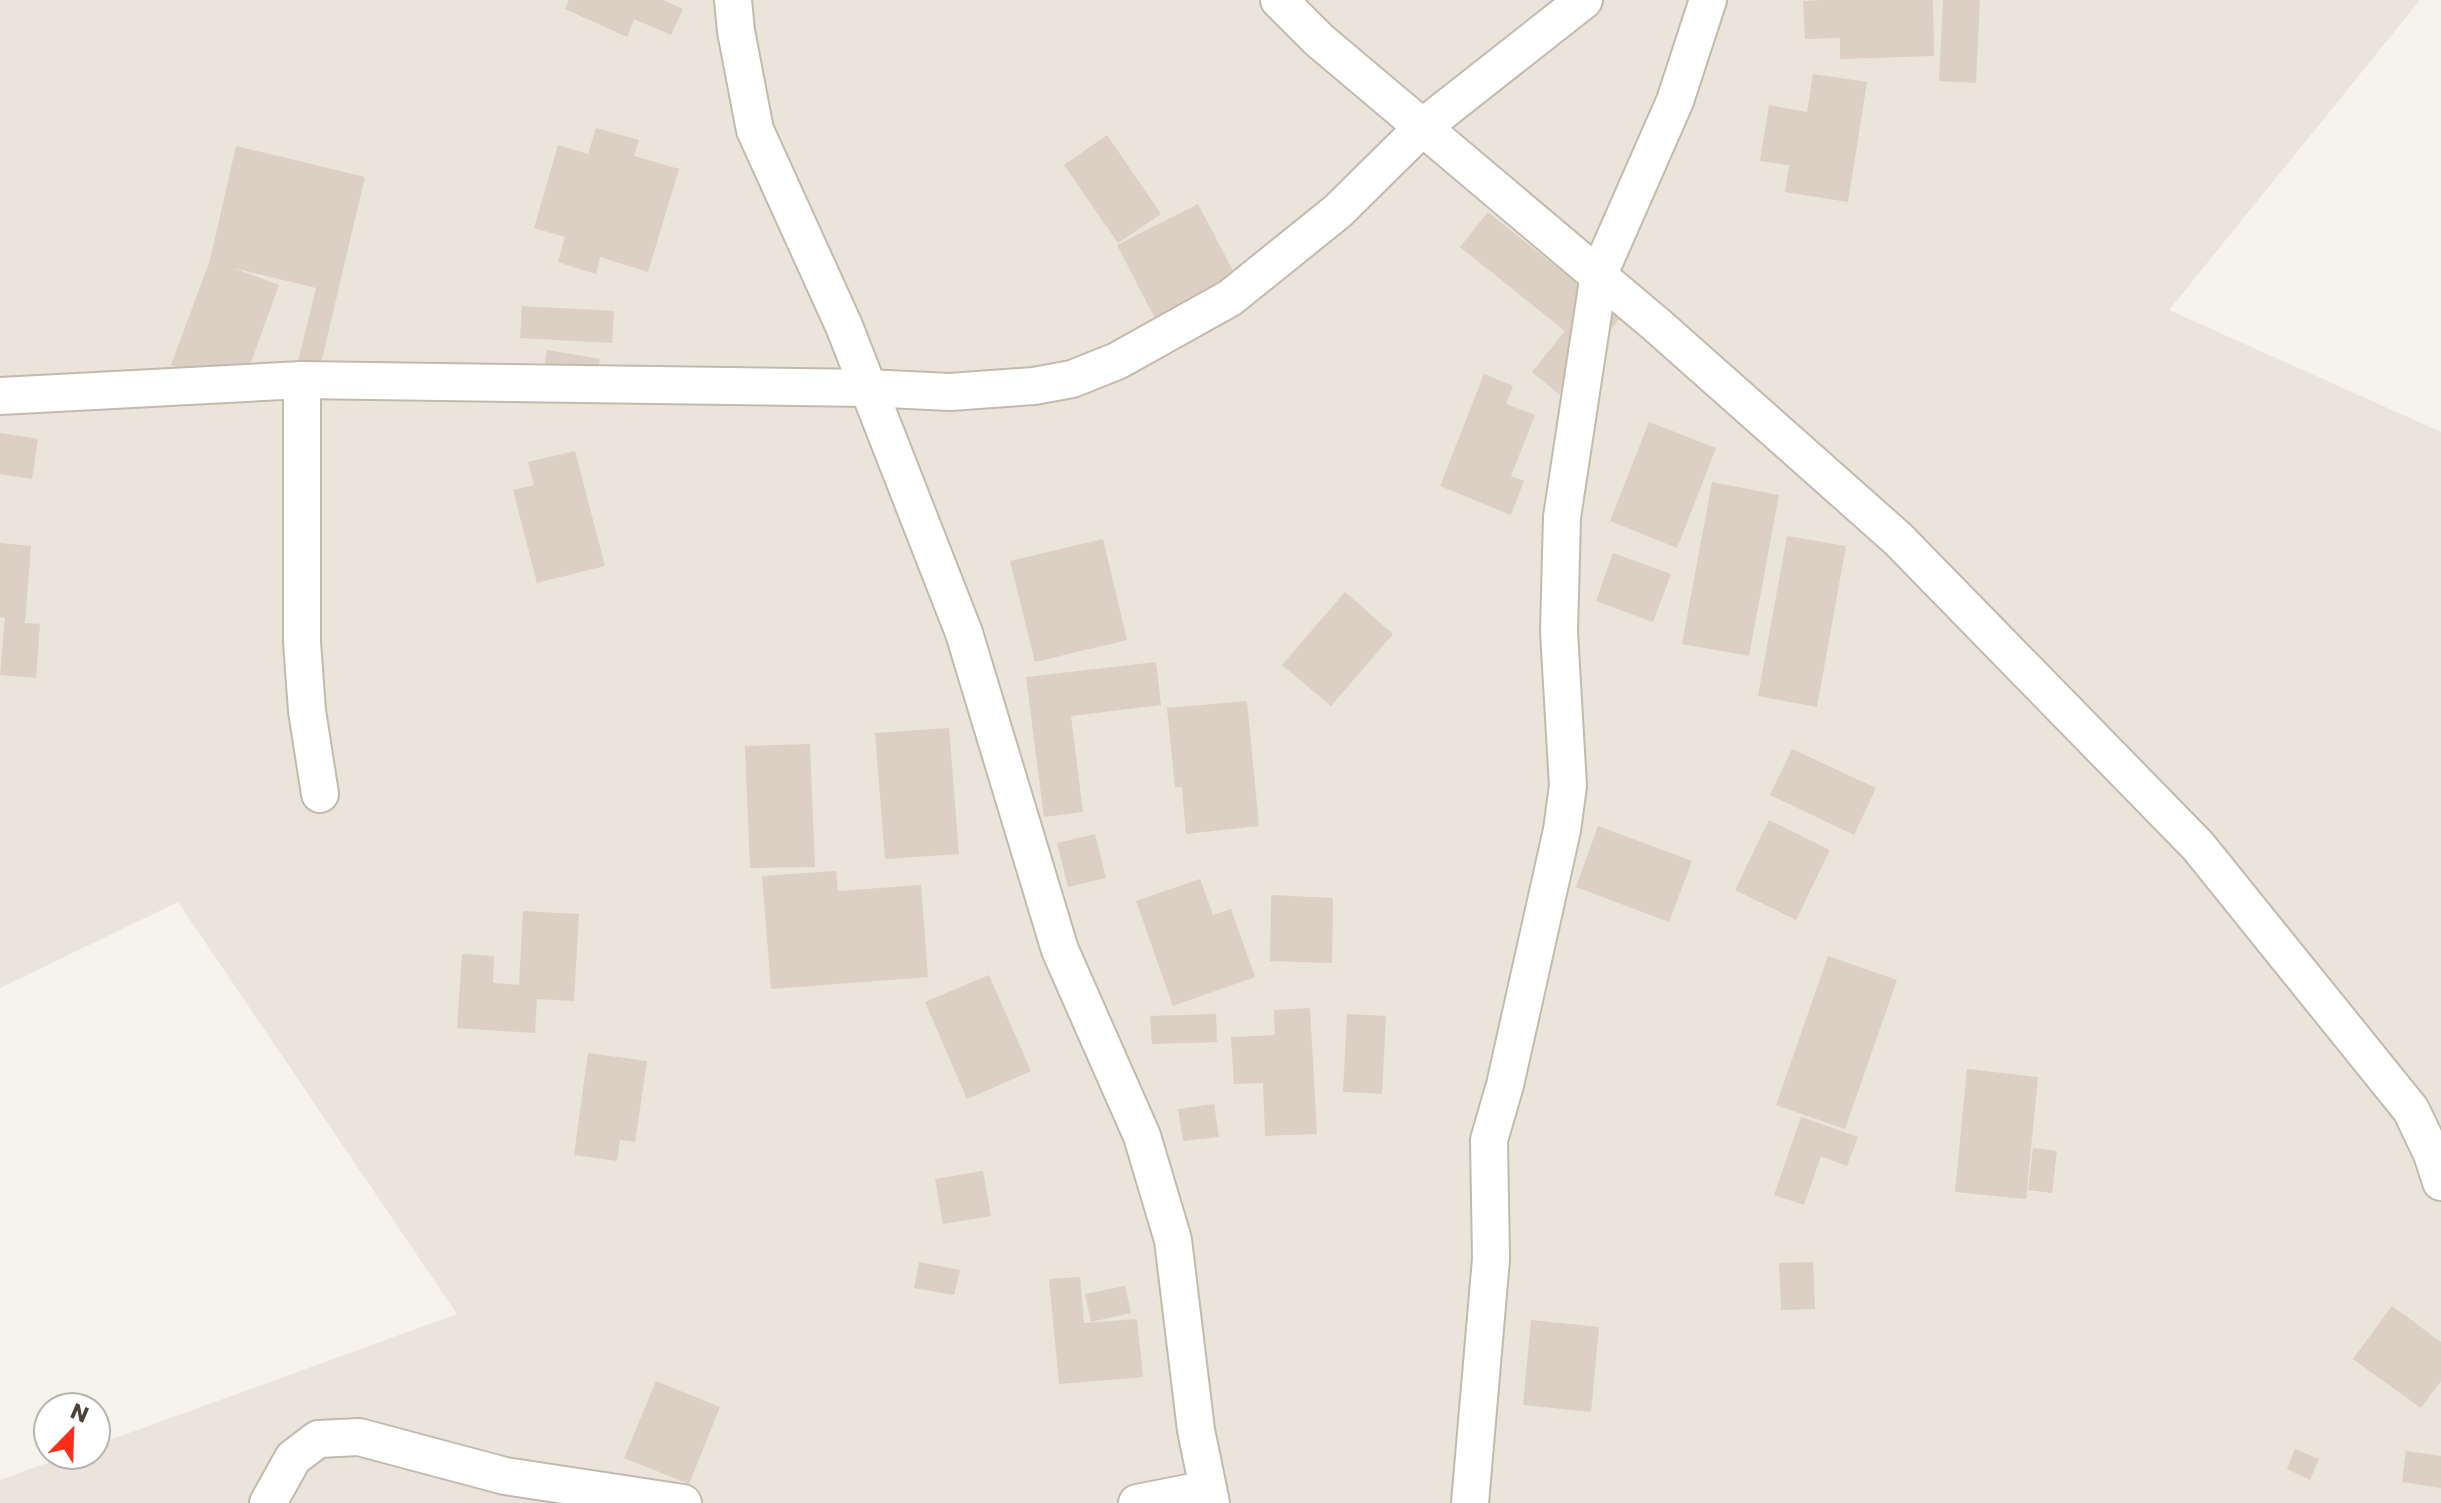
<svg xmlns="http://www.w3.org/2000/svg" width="2441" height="1503" font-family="Poppins,sans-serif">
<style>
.residential{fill:#eae4da}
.building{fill:#dbd0c3}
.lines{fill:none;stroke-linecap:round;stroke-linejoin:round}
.minor-casing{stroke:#c2baad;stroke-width:40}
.minor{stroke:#fff;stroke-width:36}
</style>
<rect width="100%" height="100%" fill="#f6f2ec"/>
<polygon class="residential" points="0,0 2420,0 2169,310 2441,432 2441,1503 0,1503 0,1480 69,1455 96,1455 96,1445 457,1314 178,902 0,988"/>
<g class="building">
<polygon points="569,0 663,0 683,9 671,35 634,19 627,37 565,9"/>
<polygon points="1822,0 1933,0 1934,56 1840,59 1840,38 1805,39 1803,1"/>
<polygon points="1943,0 1980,0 1976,83 1939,81"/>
<polygon points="1813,74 1867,82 1848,202 1785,192 1789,165 1760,161 1769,105 1807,112"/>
<polygon points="596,128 639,140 634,156 679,169 648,272 600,257 596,274 558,262 565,237 534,228 558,145 588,154"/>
<polygon points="1107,135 1161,214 1118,243 1064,165"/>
<polygon points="236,146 365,177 318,376 296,370 316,288 233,268 279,285 241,390 171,365 210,260"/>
<polygon points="1198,204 1240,284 1159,326 1117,245"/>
<polygon points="1488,212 1620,318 1559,394 1532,372 1565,331 1460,247"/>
<polygon points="522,306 614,311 612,343 520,338"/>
<polygon points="547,350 600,359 595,385 543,376"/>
<polygon points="1484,374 1513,386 1506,404 1535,415 1511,476 1524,481 1511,515 1440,486"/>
<polygon points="1649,422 1716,448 1677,548 1610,521"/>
<polygon points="0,433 38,439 32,479 0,474"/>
<polygon points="575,451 605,566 537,583 513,490 534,485 528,462"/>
<polygon points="1712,482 1779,495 1749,656 1682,644"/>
<polygon points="1787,536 1846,546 1817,707 1758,696"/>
<polygon points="1103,539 1127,640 1035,662 1010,561"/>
<polygon points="0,543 31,546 25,623 40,624 36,678 0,675 5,618 0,617"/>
<polygon points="1613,553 1671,574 1653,622 1596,601"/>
<polygon points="1345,592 1393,634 1331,706 1282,665"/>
<polygon points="1156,662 1161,705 1071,716 1083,812 1044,817 1026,677"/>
<polygon points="1247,701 1259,826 1186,834 1182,787 1175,787 1167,708"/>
<polygon points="949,728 959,854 885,859 875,733"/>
<polygon points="810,744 815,867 750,868 745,746"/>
<polygon points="1792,749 1876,788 1854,835 1770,795"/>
<polygon points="1769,820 1830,850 1796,920 1735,890"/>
<polygon points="1598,826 1692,861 1669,922 1576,887"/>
<polygon points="1095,834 1106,878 1068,887 1057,843"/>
<polygon points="836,871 838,891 921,885 928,977 771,989 762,876"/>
<polygon points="1200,879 1213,915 1231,909 1255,977 1173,1006 1136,901"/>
<polygon points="1271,895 1333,898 1332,963 1270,961"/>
<polygon points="523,911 579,914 574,1001 537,999 535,1033 457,1028 462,954 494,956 493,983 519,985"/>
<polygon points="1828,956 1897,980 1845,1129 1776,1105"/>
<polygon points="989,975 1031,1071 967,1099 925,1002"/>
<polygon points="1310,1008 1317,1134 1265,1136 1263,1083 1234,1084 1231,1037 1275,1035 1274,1010"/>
<polygon points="1216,1014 1217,1042 1152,1044 1150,1016"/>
<polygon points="1347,1014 1386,1016 1382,1094 1343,1092"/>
<polygon points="588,1053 647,1061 635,1142 620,1140 617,1161 574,1155"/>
<polygon points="1967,1069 2038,1077 2026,1199 1955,1192"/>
<polygon points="1214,1104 1219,1137 1183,1141 1178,1109"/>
<polygon points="1801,1117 1858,1137 1847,1166 1821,1156 1804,1205 1774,1195"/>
<polygon points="2033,1148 2057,1151 2052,1193 2028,1190"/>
<polygon points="983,1171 991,1216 943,1224 935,1179"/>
<polygon points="919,1262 960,1270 954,1295 914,1288"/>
<polygon points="1813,1262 1815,1309 1781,1310 1779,1263"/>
<polygon points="1080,1277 1084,1323 1137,1319 1143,1377 1059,1384 1049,1279"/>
<polygon points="1125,1286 1131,1313 1091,1322 1085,1294"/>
<polygon points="2392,1306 2441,1342 2441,1381 2421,1408 2353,1359"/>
<polygon points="1531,1320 1599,1327 1591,1412 1523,1405"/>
<polygon points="656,1381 720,1407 689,1484 624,1458"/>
<polygon points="2295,1449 2319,1459 2310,1480 2287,1469"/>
<polygon points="2406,1451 2441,1456 2441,1488 2402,1482"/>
</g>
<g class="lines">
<g class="minor-casing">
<g id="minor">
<polyline points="733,0 736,31 755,130 844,326 964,633 1060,950 1142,1136 1173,1240 1196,1430 1211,1503"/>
<polyline points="1279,0 1319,40 1658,326 1898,539 2198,846 2411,1110 2432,1154 2441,1182"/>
<polyline points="302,380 302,642 307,711 320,794"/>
<polyline points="0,396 302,380 867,388 950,392 1034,386 1072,379 1117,361 1230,298 1338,211 1424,126 1584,0"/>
<polyline points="268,1503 293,1458 318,1439 359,1437 505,1476 683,1503"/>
<polyline points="1137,1503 1208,1489"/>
<polyline points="1470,1503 1491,1259 1489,1140 1505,1085 1562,830 1568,786 1559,632 1562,517 1599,274 1675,101 1708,0"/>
</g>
</g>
<use href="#minor" class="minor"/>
</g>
<g transform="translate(72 1431) rotate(23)"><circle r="38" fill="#ffffff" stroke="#b7b4b0" stroke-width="2"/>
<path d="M0-6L14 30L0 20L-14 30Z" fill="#ff2e1a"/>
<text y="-12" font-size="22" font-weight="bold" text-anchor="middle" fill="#4b4339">N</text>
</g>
</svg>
